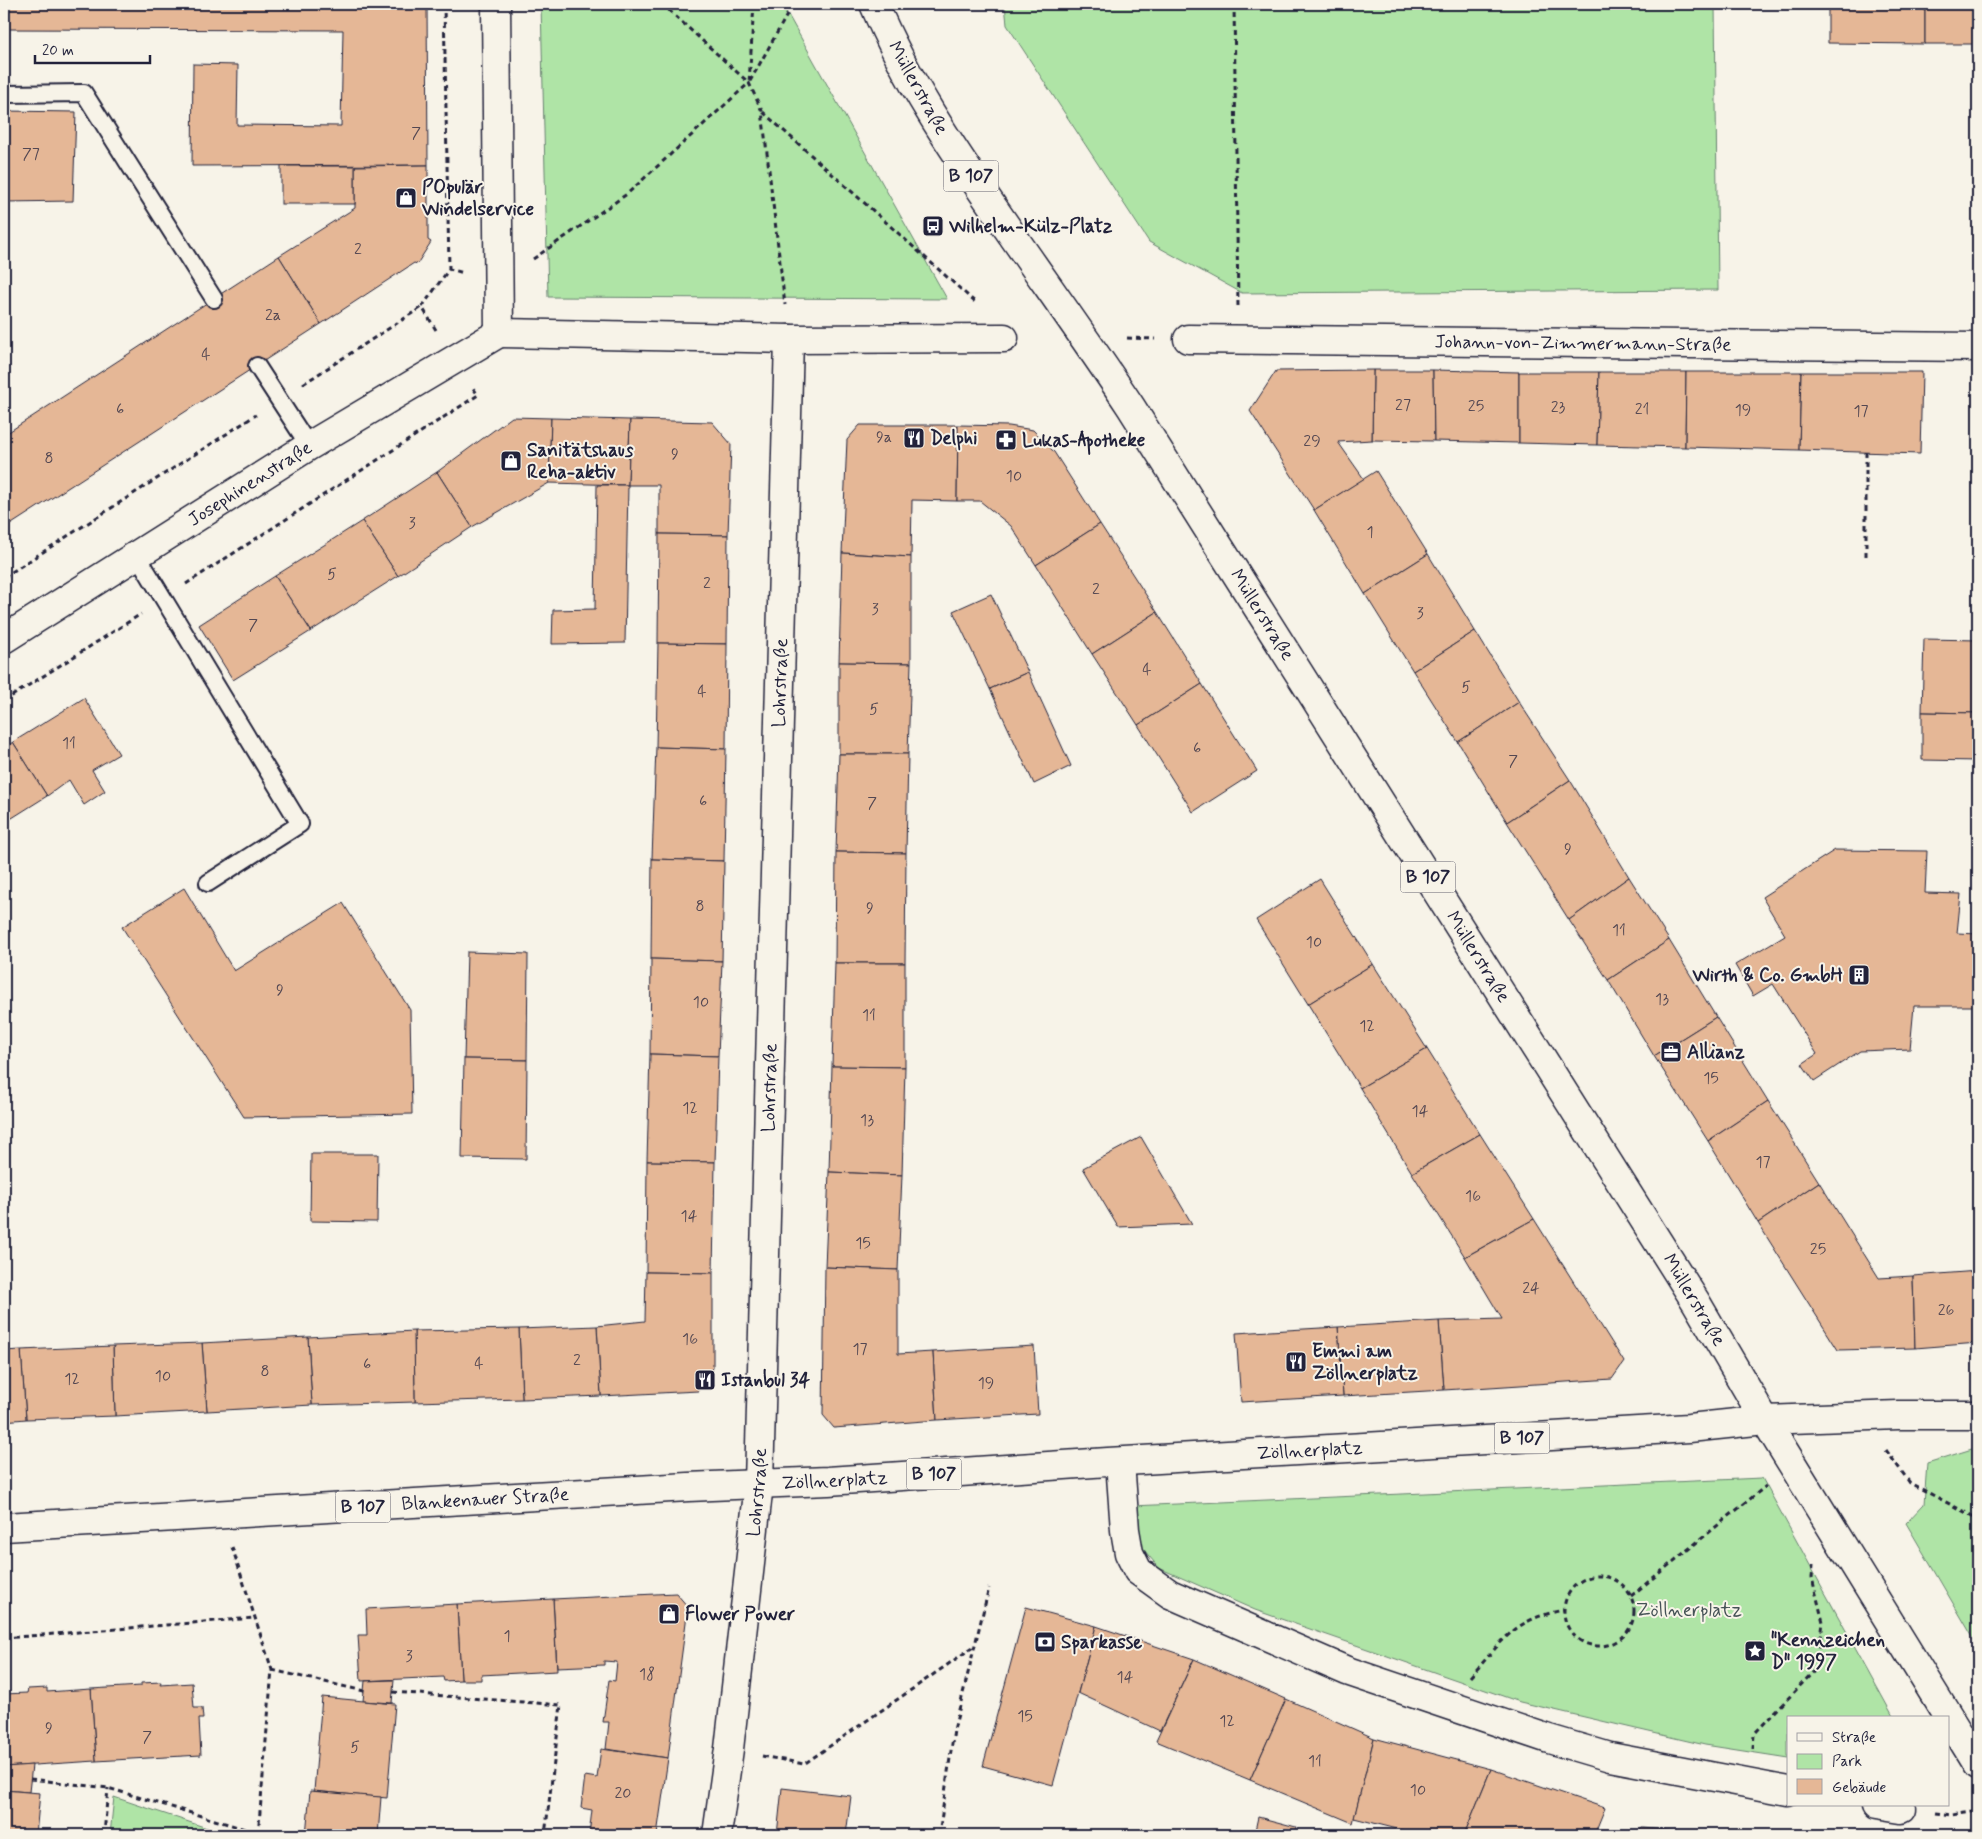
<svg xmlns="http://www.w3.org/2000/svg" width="1982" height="1839" font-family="Mynerve,sans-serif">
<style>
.green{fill:#afe4a6;stroke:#688370}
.building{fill:#e5b796;stroke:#22223b}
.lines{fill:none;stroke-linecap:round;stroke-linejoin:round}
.service-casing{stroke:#22223b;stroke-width:20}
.minor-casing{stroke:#22223b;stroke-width:31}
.secondary-casing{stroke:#22223b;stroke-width:31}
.primary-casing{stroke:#22223b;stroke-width:31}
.path{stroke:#22223b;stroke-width:3;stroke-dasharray:5 4;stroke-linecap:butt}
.service{stroke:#f7f3e8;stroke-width:16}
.minor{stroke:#f7f3e8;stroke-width:28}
.secondary{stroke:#f7f3e8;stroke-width:28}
.primary{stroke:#f7f3e8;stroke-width:28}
.labels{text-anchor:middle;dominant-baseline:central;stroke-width:4;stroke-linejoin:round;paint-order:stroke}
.number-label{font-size:16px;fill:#534752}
.shield{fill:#f7f3e8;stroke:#62616f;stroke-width:1}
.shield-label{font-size:18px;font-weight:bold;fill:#22223b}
.street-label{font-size:19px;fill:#22223b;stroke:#f7f3e8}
.poi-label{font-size:19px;font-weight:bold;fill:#22223b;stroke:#f7f3e8;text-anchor:start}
.park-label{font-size:19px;fill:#455256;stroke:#f7f3e8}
</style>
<rect width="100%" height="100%" fill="#f7f3e8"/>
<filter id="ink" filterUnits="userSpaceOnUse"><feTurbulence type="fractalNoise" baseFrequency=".02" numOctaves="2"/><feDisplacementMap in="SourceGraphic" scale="10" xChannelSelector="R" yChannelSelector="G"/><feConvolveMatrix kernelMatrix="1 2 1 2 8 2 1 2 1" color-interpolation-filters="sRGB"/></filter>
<g filter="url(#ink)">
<g class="green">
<polygon points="541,4 782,4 947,299 548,297"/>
<polygon points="1005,4 1715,4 1718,290 1242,293 1149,242 1007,25"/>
<polygon points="1972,1449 1978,1449 1978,1646 1906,1523 1924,1504 1927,1463"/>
<polygon points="1762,1478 1894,1718 1788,1718 1788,1758 1705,1745 1520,1702 1255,1610 1159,1568 1144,1550 1134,1525 1132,1506"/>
<polygon points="114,1797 228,1835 110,1835"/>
</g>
<g class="building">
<polygon points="4,4 427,4 428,165 192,166 193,64 238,65 237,125 341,126 343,30 4,29"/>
<polygon points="1828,4 1925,4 1925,44 1828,43"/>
<rect x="1925" y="4" width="53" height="40"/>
<polygon points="4,111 76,112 73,201 4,202"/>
<polygon points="428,165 428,240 431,242 417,264 414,263 321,324 279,256 355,208 355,166"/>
<rect x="281" y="166" width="74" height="38"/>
<polygon points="279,256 321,324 4,529 4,435"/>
<polygon points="1373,370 1433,370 1434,441 1372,440"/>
<polygon points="1373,370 1372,440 1338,442 1364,479 1314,510 1250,411 1276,371"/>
<polygon points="1433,370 1519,372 1519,443 1434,441"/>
<polygon points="1519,372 1599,372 1597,445 1519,443"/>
<polygon points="1599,372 1686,372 1685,447 1597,445"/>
<polygon points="1686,372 1801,372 1799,450 1685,447"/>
<polygon points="1801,372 1922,372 1920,454 1799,450"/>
<polygon points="512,417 551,418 549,483 472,527 437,472"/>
<polygon points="551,418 630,420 628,485 549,483"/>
<polygon points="630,420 712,422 731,444 728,535 659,534 659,485 628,485"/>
<polygon points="860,425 958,425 957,501 912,500 911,557 842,553 847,440"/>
<polygon points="958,425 1009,426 1033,430 1054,452 1100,524 1036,565 1011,526 980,501 957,501"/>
<polygon points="1376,471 1428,554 1365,594 1314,510"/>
<polygon points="437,472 472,527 398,576 362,521"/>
<polygon points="597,485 628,485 625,643 552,644 553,610 595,609"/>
<polygon points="362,521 398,576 311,631 275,576"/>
<polygon points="1100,524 1157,612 1092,654 1036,565"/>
<polygon points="659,534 728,535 727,644 658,643"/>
<polygon points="842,553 911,557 911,663 839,662"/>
<polygon points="1428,554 1475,631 1413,671 1365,594"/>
<polygon points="275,576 311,631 233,680 199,625"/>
<polygon points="991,594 1028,672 990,689 953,611"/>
<polygon points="1157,612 1202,684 1138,725 1092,654"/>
<polygon points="1475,631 1519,702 1458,742 1413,671"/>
<polygon points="1924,639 1978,640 1978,713 1922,712"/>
<polygon points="658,643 727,644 726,749 656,747"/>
<polygon points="839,662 911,663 908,754 839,754"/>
<polygon points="1028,672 1071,766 1034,784 990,689"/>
<polygon points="1202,684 1257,771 1193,812 1138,725"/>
<polygon points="84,698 119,754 92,770 105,791 84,805 69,780 47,796 13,742"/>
<polygon points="1519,702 1570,780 1507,822 1458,742"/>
<polygon points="1922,712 1978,713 1978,761 1922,760"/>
<polygon points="13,742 47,796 4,823 4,748"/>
<polygon points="656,747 726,749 724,861 652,859"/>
<polygon points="839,754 908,754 906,853 836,852"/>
<polygon points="1570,780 1629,877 1569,920 1507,822"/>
<polygon points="1835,850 1927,851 1925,893 1961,894 1957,933 1978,934 1978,1006 1914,1006 1910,1049 1860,1051 1814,1081 1802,1064 1817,1054 1773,984 1753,996 1735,965 1785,935 1762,897"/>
<polygon points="836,852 906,853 905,963 835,963"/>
<polygon points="652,859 724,861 722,961 651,959"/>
<polygon points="1629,877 1669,940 1608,980 1569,920"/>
<polygon points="1320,879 1373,964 1308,1004 1256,920"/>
<polygon points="184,888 234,971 343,903 410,1010 412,1114 244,1117 122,927"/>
<polygon points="1669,940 1716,1017 1654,1056 1608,980"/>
<polygon points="467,952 528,954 527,1060 464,1059"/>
<polygon points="651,959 722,961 718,1056 650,1054"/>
<polygon points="835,963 905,963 905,1067 832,1066"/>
<polygon points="1373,964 1427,1049 1360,1088 1308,1004"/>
<polygon points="1716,1017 1768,1101 1708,1141 1654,1056"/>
<polygon points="1427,1049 1480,1134 1412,1173 1360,1088"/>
<polygon points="650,1054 718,1056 715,1162 647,1161"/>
<polygon points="464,1059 527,1060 526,1159 462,1158"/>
<polygon points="832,1066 905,1067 902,1175 829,1172"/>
<polygon points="1768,1101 1819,1182 1758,1223 1708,1141"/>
<polygon points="1480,1134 1534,1219 1465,1257 1412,1173"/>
<polygon points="1141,1137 1192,1224 1118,1227 1083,1168"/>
<polygon points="311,1154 378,1154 377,1222 310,1221"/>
<polygon points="647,1161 715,1162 713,1273 646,1272"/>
<polygon points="829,1172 902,1175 898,1270 825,1267"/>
<polygon points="1819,1182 1879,1278 1913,1276 1915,1348 1838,1350 1758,1223"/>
<polygon points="1534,1219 1624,1362 1612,1379 1444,1390 1439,1321 1502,1319 1465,1257"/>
<polygon points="825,1267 898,1270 898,1354 933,1352 937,1420 834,1428 823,1415"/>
<polygon points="1978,1271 1978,1343 1915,1348 1913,1276"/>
<polygon points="646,1272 713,1273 713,1368 698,1391 601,1396 597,1326 645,1321"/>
<polygon points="1439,1321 1444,1390 1343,1396 1338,1327"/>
<polygon points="597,1326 601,1396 522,1399 519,1329"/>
<polygon points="1338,1327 1343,1396 1241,1402 1236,1333"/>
<polygon points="519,1329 522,1399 415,1402 414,1331"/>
<polygon points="414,1331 415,1402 312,1405 308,1337"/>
<polygon points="308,1337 312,1405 207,1411 202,1343"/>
<polygon points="202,1343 207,1411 115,1416 113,1346"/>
<polygon points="113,1346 115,1416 26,1419 21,1350"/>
<polygon points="1034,1346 1038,1414 937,1420 933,1352"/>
<polygon points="21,1350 26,1419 4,1421 4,1351"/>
<polygon points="676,1593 688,1607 668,1758 606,1749 609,1722 603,1722 609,1680 615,1681 617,1662 604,1661 604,1665 557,1667 553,1599"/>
<polygon points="553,1599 557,1671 481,1675 481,1680 461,1680 457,1604"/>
<polygon points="457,1604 461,1680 444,1681 443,1677 361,1681 358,1635 367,1635 366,1609"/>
<polygon points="1026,1607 1096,1626 1053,1785 983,1766"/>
<polygon points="1096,1626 1194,1659 1160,1731 1078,1693"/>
<polygon points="1194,1659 1286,1699 1250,1780 1156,1741"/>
<polygon points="394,1680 392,1703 363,1701 365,1681"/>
<polygon points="161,1682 160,1685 192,1683 194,1708 202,1708 203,1719 199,1719 201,1755 96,1761 91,1689 141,1686 141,1683"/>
<polygon points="47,1688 47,1692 91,1689 96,1761 4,1767 4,1694 27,1693 28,1689"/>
<polygon points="322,1697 395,1704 387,1798 314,1791"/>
<polygon points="1286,1699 1374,1738 1353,1823 1250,1780"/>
<polygon points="1374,1738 1491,1769 1464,1835 1421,1835 1354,1818"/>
<polygon points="601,1749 668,1758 657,1835 589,1835 592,1810 581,1808 585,1776 597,1778"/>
<polygon points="32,1765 29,1792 4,1790 4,1767"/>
<polygon points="1491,1769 1605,1808 1594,1835 1464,1835"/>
<polygon points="782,1788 851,1796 846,1835 777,1835"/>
<polygon points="4,1790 40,1793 36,1835 4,1835"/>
<polygon points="310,1791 381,1797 378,1835 306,1835"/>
<polygon points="1258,1817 1296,1827 1294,1835 1254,1835"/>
<polygon points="1642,1828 1690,1832 1698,1835 1636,1835"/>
</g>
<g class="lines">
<g class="service-casing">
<g id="service">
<polyline points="4,94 84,93 214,299"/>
<polyline points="257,366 309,446"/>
<polyline points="137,555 300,824 208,883"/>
</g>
</g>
<g class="minor-casing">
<g id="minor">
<polyline points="496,4 499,333"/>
<polyline points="499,333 789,339 1004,338"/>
<path id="s1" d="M1188 339 1978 347"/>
<path id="s2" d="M4 639 309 446 499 333"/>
<polyline points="1765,1420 1898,1415 1978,1415"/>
<polyline points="1120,1462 1125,1530 1129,1553 1138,1571 1170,1594 1347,1671 1549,1739 1610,1757 1788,1791"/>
<polyline points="1877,1805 1902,1809"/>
<path id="s3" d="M717 1835 729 1749 759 1484 789 339"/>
</g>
</g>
<g class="secondary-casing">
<polyline id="secondary" points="1765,1420 1978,1765"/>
</g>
<g class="primary-casing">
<g id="primary">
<path id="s4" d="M4 1527 688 1487 828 1481 1108 1462 1689 1428 1765 1420 1696 1302 1131 407C1088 342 1043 280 999 216 952 148 906 80 874 4"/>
</g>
</g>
<g class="path">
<polyline points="444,4 449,269"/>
<polyline points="662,4 749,83 762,111 785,305"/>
<polyline points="754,4 749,83 792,6 799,4"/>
<polyline points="1234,4 1238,307"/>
<polyline points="763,112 976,303"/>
<polyline points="533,259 627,194 749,83"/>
<polyline points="436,330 422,307 449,269 464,273"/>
<polyline points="1127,338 1155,339"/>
<polyline points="303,384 422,307"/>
<polyline points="1866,452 1866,557"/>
<polyline points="4,577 256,415"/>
<polyline points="186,584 478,395 473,388"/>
<polyline points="4,701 141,614"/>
<polyline points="1886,1450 1910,1483 1978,1519"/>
<polyline points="232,1547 272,1670 258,1835"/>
<circle cx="1599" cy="1611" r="35"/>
<polyline points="1631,1596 1766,1486"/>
<polyline points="4,1638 254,1618"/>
<polyline points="272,1670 364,1691"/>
<path d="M1470 1677C1503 1641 1513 1619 1564 1610"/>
<polyline points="393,1692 561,1705 545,1835"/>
<polyline points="1753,1749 1754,1734 1817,1668 1823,1622 1812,1578 1813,1565"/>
<polyline points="762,1756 804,1764 976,1645"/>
<polyline points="30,1779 108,1788 258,1833"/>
<polyline points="1935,1813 1952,1815 1978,1811"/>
<polyline points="104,1835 108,1788"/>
<polyline points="939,1835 954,1730 989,1588"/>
</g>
<use href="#service" class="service"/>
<use href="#minor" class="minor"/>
<use href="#secondary" class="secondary"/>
<use href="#primary" class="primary"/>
</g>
</g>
<defs>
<g id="shop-square" transform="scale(1.125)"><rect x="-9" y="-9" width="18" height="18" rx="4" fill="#22223b" stroke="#f7f3e8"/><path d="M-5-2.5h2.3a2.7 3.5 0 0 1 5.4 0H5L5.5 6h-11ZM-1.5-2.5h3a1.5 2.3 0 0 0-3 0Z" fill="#fff"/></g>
<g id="bus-square" transform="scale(1.125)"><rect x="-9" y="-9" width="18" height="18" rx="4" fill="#22223b" stroke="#f7f3e8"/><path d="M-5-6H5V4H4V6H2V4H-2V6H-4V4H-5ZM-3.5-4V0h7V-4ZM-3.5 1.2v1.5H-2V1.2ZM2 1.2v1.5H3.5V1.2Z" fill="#fff"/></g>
<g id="restaurant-square" transform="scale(1.125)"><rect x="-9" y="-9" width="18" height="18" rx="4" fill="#22223b" stroke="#f7f3e8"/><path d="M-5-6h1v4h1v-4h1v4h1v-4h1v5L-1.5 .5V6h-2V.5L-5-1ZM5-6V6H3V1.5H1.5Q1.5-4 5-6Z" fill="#fff"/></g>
<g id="pharmacy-square" transform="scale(1.125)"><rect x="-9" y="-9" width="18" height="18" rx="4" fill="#22223b" stroke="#f7f3e8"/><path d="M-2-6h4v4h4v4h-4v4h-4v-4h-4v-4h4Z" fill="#fff"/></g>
<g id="building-square" transform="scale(1.125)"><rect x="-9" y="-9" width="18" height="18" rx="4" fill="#22223b" stroke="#f7f3e8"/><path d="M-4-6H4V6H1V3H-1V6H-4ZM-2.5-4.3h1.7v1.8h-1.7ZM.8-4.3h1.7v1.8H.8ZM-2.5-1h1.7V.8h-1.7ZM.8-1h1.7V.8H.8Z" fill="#fff"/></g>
<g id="office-square" transform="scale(1.125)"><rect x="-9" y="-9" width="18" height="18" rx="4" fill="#22223b" stroke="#f7f3e8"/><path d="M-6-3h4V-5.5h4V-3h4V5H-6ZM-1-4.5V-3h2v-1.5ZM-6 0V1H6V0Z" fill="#fff"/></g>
<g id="bank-square" transform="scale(1.125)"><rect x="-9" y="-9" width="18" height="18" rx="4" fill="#22223b" stroke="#f7f3e8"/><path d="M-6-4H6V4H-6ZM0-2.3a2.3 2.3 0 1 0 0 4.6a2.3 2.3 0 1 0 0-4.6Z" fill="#fff"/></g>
<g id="sight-square" transform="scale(1.125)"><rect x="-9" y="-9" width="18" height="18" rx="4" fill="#22223b" stroke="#f7f3e8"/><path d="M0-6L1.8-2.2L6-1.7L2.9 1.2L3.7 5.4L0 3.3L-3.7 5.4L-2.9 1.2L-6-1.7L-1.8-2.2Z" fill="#fff"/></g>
</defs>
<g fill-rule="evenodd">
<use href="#shop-square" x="406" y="198"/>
<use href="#bus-square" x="933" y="226"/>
<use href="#restaurant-square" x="914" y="438"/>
<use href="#pharmacy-square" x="1006" y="440"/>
<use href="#shop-square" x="511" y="461"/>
<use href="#building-square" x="1859" y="975"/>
<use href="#office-square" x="1671" y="1052"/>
<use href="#restaurant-square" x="1296" y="1362"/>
<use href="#restaurant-square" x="705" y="1380"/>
<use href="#shop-square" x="669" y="1614"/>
<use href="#bank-square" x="1045" y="1642"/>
<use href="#sight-square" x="1755" y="1651"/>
</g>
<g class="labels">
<g class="number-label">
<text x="416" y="133">7</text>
<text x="31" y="154">77</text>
<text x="358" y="249">2</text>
<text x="273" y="315">2a</text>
<text x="206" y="354">4</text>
<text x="1403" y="405">27</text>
<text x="1476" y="406">25</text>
<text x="1558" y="407">23</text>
<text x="120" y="409">6</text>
<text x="1642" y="409">21</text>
<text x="1743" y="410">19</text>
<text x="1861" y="411">17</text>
<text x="884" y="437">9a</text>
<text x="1312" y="441">29</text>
<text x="675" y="454">9</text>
<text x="49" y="458">8</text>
<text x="1014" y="476">10</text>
<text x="412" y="523">3</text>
<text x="1370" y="532">1</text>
<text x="332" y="574">5</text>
<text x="707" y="583">2</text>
<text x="1096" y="589">2</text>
<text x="875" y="609">3</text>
<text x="1420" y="613">3</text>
<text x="253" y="625">7</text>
<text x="1147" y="669">4</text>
<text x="1466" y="687">5</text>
<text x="702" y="691">4</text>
<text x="874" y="709">5</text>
<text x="69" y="743">11</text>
<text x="1197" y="748">6</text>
<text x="1513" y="761">7</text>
<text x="703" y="801">6</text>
<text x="872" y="803">7</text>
<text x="1568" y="849">9</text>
<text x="700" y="906">8</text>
<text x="870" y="908">9</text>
<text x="1619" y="930">11</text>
<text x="1314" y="942">10</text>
<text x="280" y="990">9</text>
<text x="1662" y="999">13</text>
<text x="701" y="1002">10</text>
<text x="869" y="1015">11</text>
<text x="1367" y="1026">12</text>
<text x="1711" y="1078">15</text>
<text x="690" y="1108">12</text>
<text x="1420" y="1111">14</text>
<text x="867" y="1120">13</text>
<text x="1763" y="1162">17</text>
<text x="1473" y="1196">16</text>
<text x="689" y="1216">14</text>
<text x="863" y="1243">15</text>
<text x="1818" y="1249">25</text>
<text x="1531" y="1288">24</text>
<text x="1946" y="1310">26</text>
<text x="690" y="1339">16</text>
<text x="860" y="1349">17</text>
<text x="577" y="1360">2</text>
<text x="479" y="1363">4</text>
<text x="367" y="1364">6</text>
<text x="265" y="1371">8</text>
<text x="163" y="1376">10</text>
<text x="72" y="1379">12</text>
<text x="986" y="1383">19</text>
<text x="507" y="1636">1</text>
<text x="409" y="1656">3</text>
<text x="647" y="1674">18</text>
<text x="1125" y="1677">14</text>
<text x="1025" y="1716">15</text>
<text x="1227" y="1721">12</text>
<text x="49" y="1728">9</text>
<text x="147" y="1737">7</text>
<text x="355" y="1747">5</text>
<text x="1315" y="1761">11</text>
<text x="1418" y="1790">10</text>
<text x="623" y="1793">20</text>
</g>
<g class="shield">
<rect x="943.5" y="160.5" width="55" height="31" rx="4"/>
<rect x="1400.5" y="861.5" width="55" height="31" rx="4"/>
<rect x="1494.5" y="1422.5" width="55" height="31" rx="4"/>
<rect x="906.5" y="1458.5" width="55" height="31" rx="4"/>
<rect x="335.5" y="1491.5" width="55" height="31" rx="4"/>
</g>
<g class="shield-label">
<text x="971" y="176">B 107</text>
<text x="1428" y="877">B 107</text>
<text x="1522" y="1438">B 107</text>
<text x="934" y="1474">B 107</text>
<text x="363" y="1507">B 107</text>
</g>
<g class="street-label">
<text transform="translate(918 88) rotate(61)">Müllerstraße</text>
<text stroke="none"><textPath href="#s1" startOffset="395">Johann-von-Zimmermann-Straße</textPath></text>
<text stroke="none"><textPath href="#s2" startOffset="291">Josephinenstraße</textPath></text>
<text transform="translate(1262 615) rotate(58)">Müllerstraße</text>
<text stroke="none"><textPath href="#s3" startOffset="1155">Lohrstraße</textPath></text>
<text transform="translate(1478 957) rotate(58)">Müllerstraße</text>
<text stroke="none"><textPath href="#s3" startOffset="750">Lohrstraße</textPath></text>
<text transform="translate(1694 1300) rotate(59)">Müllerstraße</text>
<text stroke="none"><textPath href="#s4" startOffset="1308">Zöllnerplatz</textPath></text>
<text stroke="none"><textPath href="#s4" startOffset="832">Zöllnerplatz</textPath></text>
<text stroke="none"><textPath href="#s3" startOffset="345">Lohrstraße</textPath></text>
<text stroke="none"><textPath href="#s4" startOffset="482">Blankenauer Straße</textPath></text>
</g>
<g class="poi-label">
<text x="422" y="187">POpulär<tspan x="422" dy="22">Windelservice</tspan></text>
<text x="949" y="226">Wilhelm-Külz-Platz</text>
<text x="930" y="438">Delphi</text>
<text x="1022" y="440">Lukas-Apotheke</text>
<text x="527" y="450">Sanitätshaus<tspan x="527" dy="22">Reha-aktiv</tspan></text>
<text x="1843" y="975" text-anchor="end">Wirth &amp; Co. GmbH</text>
<text x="1687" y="1052">Allianz</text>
<text x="1312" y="1351">Emmi am<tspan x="1312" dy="22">Zöllnerplatz</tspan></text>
<text x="721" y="1380">Istanbul 34</text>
<text x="685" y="1614">Flower Power</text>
<text x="1771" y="1640">"Kennzeichen<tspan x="1771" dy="22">D" 1997</tspan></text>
<text x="1061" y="1642">Sparkasse</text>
</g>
<g class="park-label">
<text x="1689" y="1610">Zöllnerplatz</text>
</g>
</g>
<rect width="1982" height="1839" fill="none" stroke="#f7f3e8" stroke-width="20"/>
<rect x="10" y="10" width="1962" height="1819" fill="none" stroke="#22223b" stroke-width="2" filter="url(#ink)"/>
<rect x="1787" y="1716" width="162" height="90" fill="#f7f3e8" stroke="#a29fa3"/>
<rect x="1797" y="1733" width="25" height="8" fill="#f7f3e8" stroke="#a29fa3"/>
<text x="1832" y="1742" font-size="15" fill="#22223b">Straße</text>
<rect x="1797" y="1754" width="25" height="15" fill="#afe4a6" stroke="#a29fa3"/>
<text x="1832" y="1766" font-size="15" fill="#22223b">Park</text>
<rect x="1797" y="1779" width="25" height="15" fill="#e5b796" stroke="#a29fa3"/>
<text x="1832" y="1792" font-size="15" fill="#22223b">Gebäude</text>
<path d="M35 55v8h115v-8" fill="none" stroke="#22223b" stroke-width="2.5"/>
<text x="42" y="55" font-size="15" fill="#22223b" stroke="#f7f3e8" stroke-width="4" paint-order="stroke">20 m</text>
</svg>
